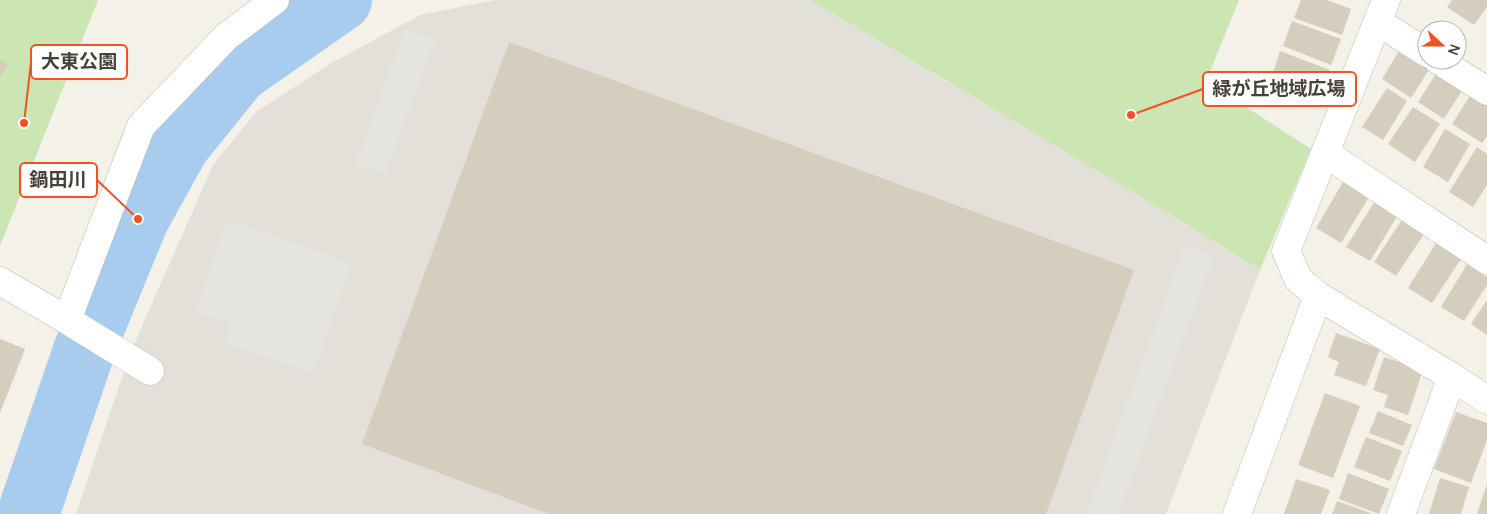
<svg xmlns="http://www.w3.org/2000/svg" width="1487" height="514" font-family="Manrope,'Noto Sans JP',sans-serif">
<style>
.industrial{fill:#e3e0da}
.green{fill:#cbe6b3}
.parking{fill:#e5e4e0}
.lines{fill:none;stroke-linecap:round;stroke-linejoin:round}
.river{stroke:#a8ccee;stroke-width:62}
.building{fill:#d5cebe}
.minor-casing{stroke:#bfbaab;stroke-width:29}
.tertiary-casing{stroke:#bfbaab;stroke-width:29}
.minor{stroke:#fff;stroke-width:28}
.tertiary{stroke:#fff;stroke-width:28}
.leader{fill:none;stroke:#f25122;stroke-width:2}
.callout-dot{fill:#f25122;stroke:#fff;stroke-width:2}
.callout{fill:#fff;stroke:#f25122;stroke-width:2}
.callout-label{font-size:19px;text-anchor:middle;font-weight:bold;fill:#474237}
</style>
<rect width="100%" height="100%" fill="#f4f1e9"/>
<polygon class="industrial" points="495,0 810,0 942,79 1078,158 1260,270 1166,514 76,514 118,389 138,335 213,165 256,112 328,65 420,15"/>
<g class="green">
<polygon points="0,0 98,0 0,246"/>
<path d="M810 0H1239L1206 81 1311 149 1260 270C1112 177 960 90 810 0Z"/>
</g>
<g class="parking">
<polygon points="405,29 435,40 385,174 356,163"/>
<polygon points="227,220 351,263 313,373 224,343 230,324 195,312"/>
<polygon points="1185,246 1214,256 1118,514 1086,514"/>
</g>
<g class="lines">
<polyline class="river" points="28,514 85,348 138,219 179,145 238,72 341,0"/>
</g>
<g class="building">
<polygon points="1301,0 1327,0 1351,9 1342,35 1294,18"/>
<polygon points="1452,0 1487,0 1487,7 1474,25 1447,7"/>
<polygon points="1292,21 1341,39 1331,65 1283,46"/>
<polygon points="509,42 1134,270 1046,514 549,514 362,444"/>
<polygon points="1402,46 1432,65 1411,98 1382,79"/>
<polygon points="1280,51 1330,70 1320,96 1271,78"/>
<polygon points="0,59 8,64 0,78"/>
<polygon points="1439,69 1465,86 1444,119 1418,102"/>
<polygon points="1387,88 1407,101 1383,140 1362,127"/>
<polygon points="1473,91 1487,100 1487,136 1482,143 1452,124"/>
<polygon points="1413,107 1440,124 1415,162 1388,144"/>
<polygon points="1445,129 1470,144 1448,182 1423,167"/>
<polygon points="1477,147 1487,154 1487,185 1473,207 1449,192"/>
<polygon points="1343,182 1369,197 1341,243 1316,228"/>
<polygon points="1375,201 1398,215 1370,261 1346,247"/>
<polygon points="1402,220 1424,234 1396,276 1374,262"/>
<polygon points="1436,243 1461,259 1432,303 1408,288"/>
<polygon points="1467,264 1487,277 1487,285 1464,321 1441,307"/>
<polygon points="1487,300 1487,335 1471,324"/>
<polygon points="1336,333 1380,349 1366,386 1334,375 1339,362 1328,357"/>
<polygon points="0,339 25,349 0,413"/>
<polygon points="1384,357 1423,370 1408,415 1384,407 1388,395 1373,390"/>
<polygon points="1325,393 1360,406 1333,478 1298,465"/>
<polygon points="1378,411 1412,425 1403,446 1369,433"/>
<polygon points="1456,412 1487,423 1487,440 1471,483 1434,469"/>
<polygon points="1366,437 1402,451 1390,481 1354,467"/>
<polygon points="1348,473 1389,489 1379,514 1339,499"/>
<polygon points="1440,478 1469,487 1461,514 1429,514"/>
<polygon points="1296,479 1330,490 1321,514 1284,514"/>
<polygon points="1487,484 1487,514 1477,514"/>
<polygon points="1337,501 1373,514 1332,514"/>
</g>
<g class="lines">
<g class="minor-casing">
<g id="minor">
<polyline points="1378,22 1427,53"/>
<polyline points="1438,60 1487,91"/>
<polyline points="1325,153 1487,260"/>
<polyline points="0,281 67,320 150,371"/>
<polyline points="67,320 141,126 226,37 275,0"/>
<polyline points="1401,514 1452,377"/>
</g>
</g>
<g class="tertiary-casing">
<g id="tertiary">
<polyline points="1318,296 1452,377 1487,400"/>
<polyline points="1237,514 1318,296 1298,279 1286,251 1386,0"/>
</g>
</g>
<use href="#minor" class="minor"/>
<use href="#tertiary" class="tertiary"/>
</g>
<path class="leader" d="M24 123L31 62M1131 115L1203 89M138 219L97 180"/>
<g class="callout-dot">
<circle cx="24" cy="123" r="5"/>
<circle cx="1131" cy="115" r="5"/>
<circle cx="138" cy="219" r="5"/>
</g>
<g class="callout">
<rect x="31" y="45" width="96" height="34" rx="5"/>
<rect x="1203" y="72" width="153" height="34" rx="5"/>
<rect x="20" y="163" width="77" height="34" rx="5"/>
</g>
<g class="callout-label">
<text x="79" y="68">大東公園</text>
<text x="1279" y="95">緑が丘地域広場</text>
<text x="58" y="186">鍋田川</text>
</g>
<g transform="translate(1442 45) rotate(111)"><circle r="24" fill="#ffffff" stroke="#b5b3af"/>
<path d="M0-4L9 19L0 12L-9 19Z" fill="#f25122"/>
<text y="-8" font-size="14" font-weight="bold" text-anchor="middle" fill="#474237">N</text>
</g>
</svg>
